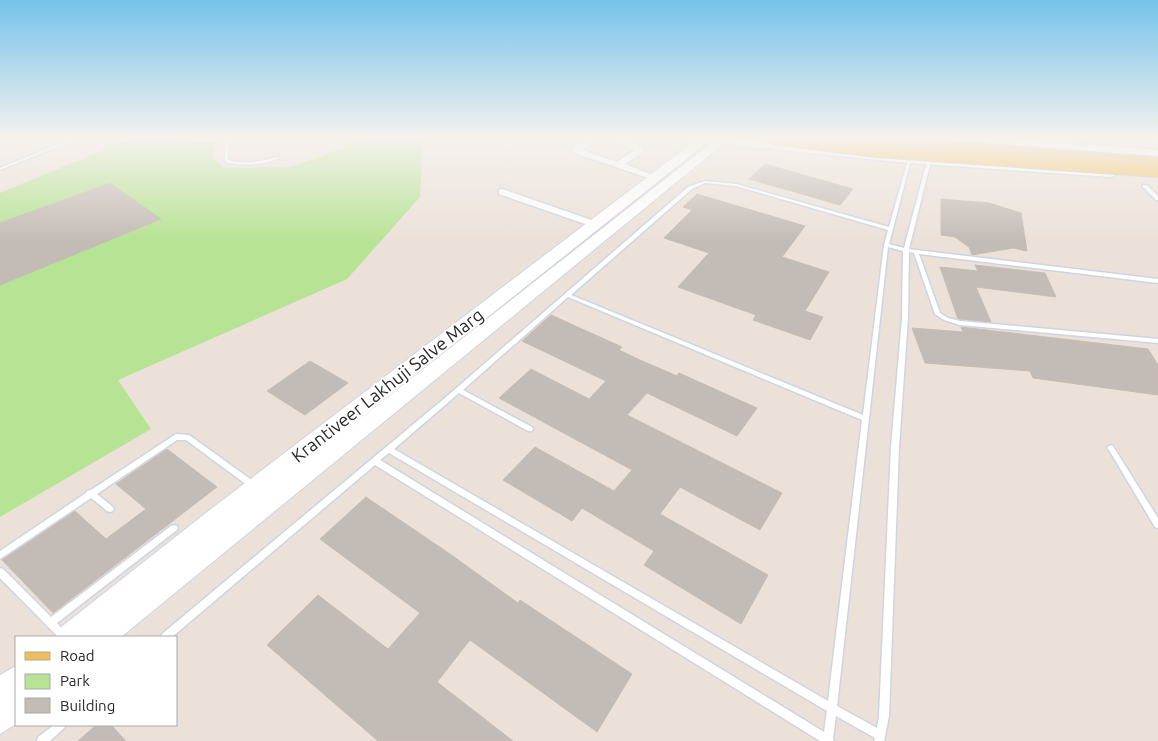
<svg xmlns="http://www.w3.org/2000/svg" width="1158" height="741" font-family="Ubuntu,sans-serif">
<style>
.green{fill:#b7e394}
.building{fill:#c3bbb6;stroke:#c6bdb3}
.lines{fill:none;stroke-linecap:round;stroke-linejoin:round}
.service-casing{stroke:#ced4e1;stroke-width:3}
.minor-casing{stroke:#ced4e1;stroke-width:3}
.tertiary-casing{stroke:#ced4e1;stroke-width:3}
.secondary-casing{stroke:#ced4e1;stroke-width:2}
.primary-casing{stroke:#c3c3c3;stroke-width:2}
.service{fill:#fff;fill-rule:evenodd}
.minor{fill:#fff;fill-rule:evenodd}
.tertiary{fill:#fff;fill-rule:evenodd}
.secondary{fill:#fff;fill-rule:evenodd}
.primary{fill:#f2bd57;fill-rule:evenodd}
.primary-bridge-casing{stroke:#c3c3c3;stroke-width:16;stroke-linecap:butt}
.primary-bridge{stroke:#f2bd57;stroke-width:14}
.labels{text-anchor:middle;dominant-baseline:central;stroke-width:4;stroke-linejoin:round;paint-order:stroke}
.street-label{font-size:18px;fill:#282828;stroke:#fff}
</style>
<rect width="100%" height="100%" fill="#ebe1d9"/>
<polygon class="green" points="134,137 186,137 189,141 215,141 212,158 224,168 290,167 353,145 367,137 423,137 420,197 347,279 118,380 151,429 0,517 0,193"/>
<g class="building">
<polygon points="765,164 853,189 840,205 749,179"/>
<polygon points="110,183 161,219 0,285 0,223"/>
<polygon points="697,194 805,226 782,257 829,272 805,311 823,317 810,340 753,320 756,315 678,287 709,253 664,238 692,210 683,207"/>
<polygon points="941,199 989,203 1021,213 1027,251 1013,248 972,255 969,247 955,237 941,235"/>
<polygon points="975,265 1045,273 1056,297 976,287 991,322 958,319 940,267 978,271"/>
<polygon points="551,315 622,347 619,350 640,360 677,376 679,373 757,408 737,436 647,393 627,415 782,493 760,530 680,487 660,514 768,575 741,624 644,565 654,551 582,508 572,521 503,480 535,447 614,491 632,470 499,398 531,369 589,399 606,381 522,341"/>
<polygon points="961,327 1148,349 1158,365 1158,395 1033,378 1030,371 925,363 912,328 963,332"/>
<polygon points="310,361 348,383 305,415 267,391"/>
<polygon points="167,449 217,487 53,613 2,560 75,511 106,539 146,509 116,484"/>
<polygon points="366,497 450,554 518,603 520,600 632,674 597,732 470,640 437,682 513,741 378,741 267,645 318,595 388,649 420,613 320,539"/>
<polygon points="96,725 111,725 126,741 78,741"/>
</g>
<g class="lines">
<g class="service-casing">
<g id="service">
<polygon points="76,137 82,137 0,170 0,168"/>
<path d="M223 137H227L229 143 228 160C245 165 261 161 278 157L280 158C264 165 242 167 225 162V143Z"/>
<path d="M908 159 911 160 889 244 904 248 927 161 929 160 931 161 909 249 916 250 1158 279V283L919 254 940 313 948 318 960 321 1158 339V343L960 325 944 320 935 314 914 253 909 252 908 318 899 447 889 716 884 741H874L875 738 836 716 833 739 834 741H820L375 465 172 637H161L162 634 452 392 688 187 705 181 736 184 889 227ZM705 183 736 186 888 230 884 245 863 415 571 295 692 189ZM888 247 903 251 902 318 891 447 879 716 877 728 837 706ZM568 297 862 420 828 701 394 449 459 393 528 431H532L533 429 532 427 463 390ZM389 453 827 711 824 732 380 460Z"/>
<polygon points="1143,185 1147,185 1158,196 1158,200 1156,200 1143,187"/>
<polygon points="176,434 189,435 257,484 258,486 257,488 254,489 251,488 186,440 177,440 97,494 113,507 114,509 113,511 110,512 107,511 91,498 0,559 0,551 86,493 87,491 91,490"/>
<polygon points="1111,445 1113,446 1158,518 1158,528 1155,527 1109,450 1107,448 1109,446"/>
<polygon points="174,525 177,526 178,528 177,530 57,623 67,634 68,637 58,637 0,578 0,568 3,569 51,617 171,526"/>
<polygon points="54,725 66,725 64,728 50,741 37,741 38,737"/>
</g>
</g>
<g class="minor-casing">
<g id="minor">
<polygon points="591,137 601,137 582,150 617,162 635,150 604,137 615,137 643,147 642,153 625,164 658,177 651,179 572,152 572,148"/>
<polygon points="502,189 597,222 599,224 597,226 591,226 499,194 499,190"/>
</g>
</g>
<g class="tertiary-casing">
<g id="tertiary">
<polygon points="703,137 724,137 909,157 1111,171 1117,174 1111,177 909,163 739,146"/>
<polygon points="950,137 995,137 1158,150 1158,156 955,140"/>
</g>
</g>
<g class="secondary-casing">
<g id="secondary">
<polygon points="700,137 714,137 328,444 716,139 715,137 727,137 728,140 121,637 56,637 60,628 211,509"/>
<polygon points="16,666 16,724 0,734 0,675"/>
</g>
</g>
<g class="primary-casing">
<polygon id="primary" points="837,137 892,137 1158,158 1158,166 843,141"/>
</g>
<use href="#service" class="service"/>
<use href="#minor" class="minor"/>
<use href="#tertiary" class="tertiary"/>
<use href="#secondary" class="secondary"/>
<use href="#primary" class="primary"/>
<g class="primary-bridge-casing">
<polyline id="primary-bridge" points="773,137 876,150 1158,170"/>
</g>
<use href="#primary-bridge" class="primary-bridge"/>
</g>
<linearGradient id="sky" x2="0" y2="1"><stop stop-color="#75c3eb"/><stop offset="0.57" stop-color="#f6f2ee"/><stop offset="1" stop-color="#f6f2ee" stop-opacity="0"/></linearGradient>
<rect width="1158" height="241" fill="url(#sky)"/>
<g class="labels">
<g class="street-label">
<text transform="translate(387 385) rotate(-38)">Krantiveer Lakhuji Salve Marg</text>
</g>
</g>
<rect x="15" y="636" width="162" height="90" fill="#ffffff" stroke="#a9a9a9"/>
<rect x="25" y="652" width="25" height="8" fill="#f2bd57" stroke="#a9a9a9"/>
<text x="60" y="661" font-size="15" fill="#282828">Road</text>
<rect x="25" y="674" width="25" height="15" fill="#b7e394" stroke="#a9a9a9"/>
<text x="60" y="686" font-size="15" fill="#282828">Park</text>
<rect x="25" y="698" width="25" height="15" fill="#c3bbb6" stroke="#a9a9a9"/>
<text x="60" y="711" font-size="15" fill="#282828">Building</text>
</svg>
